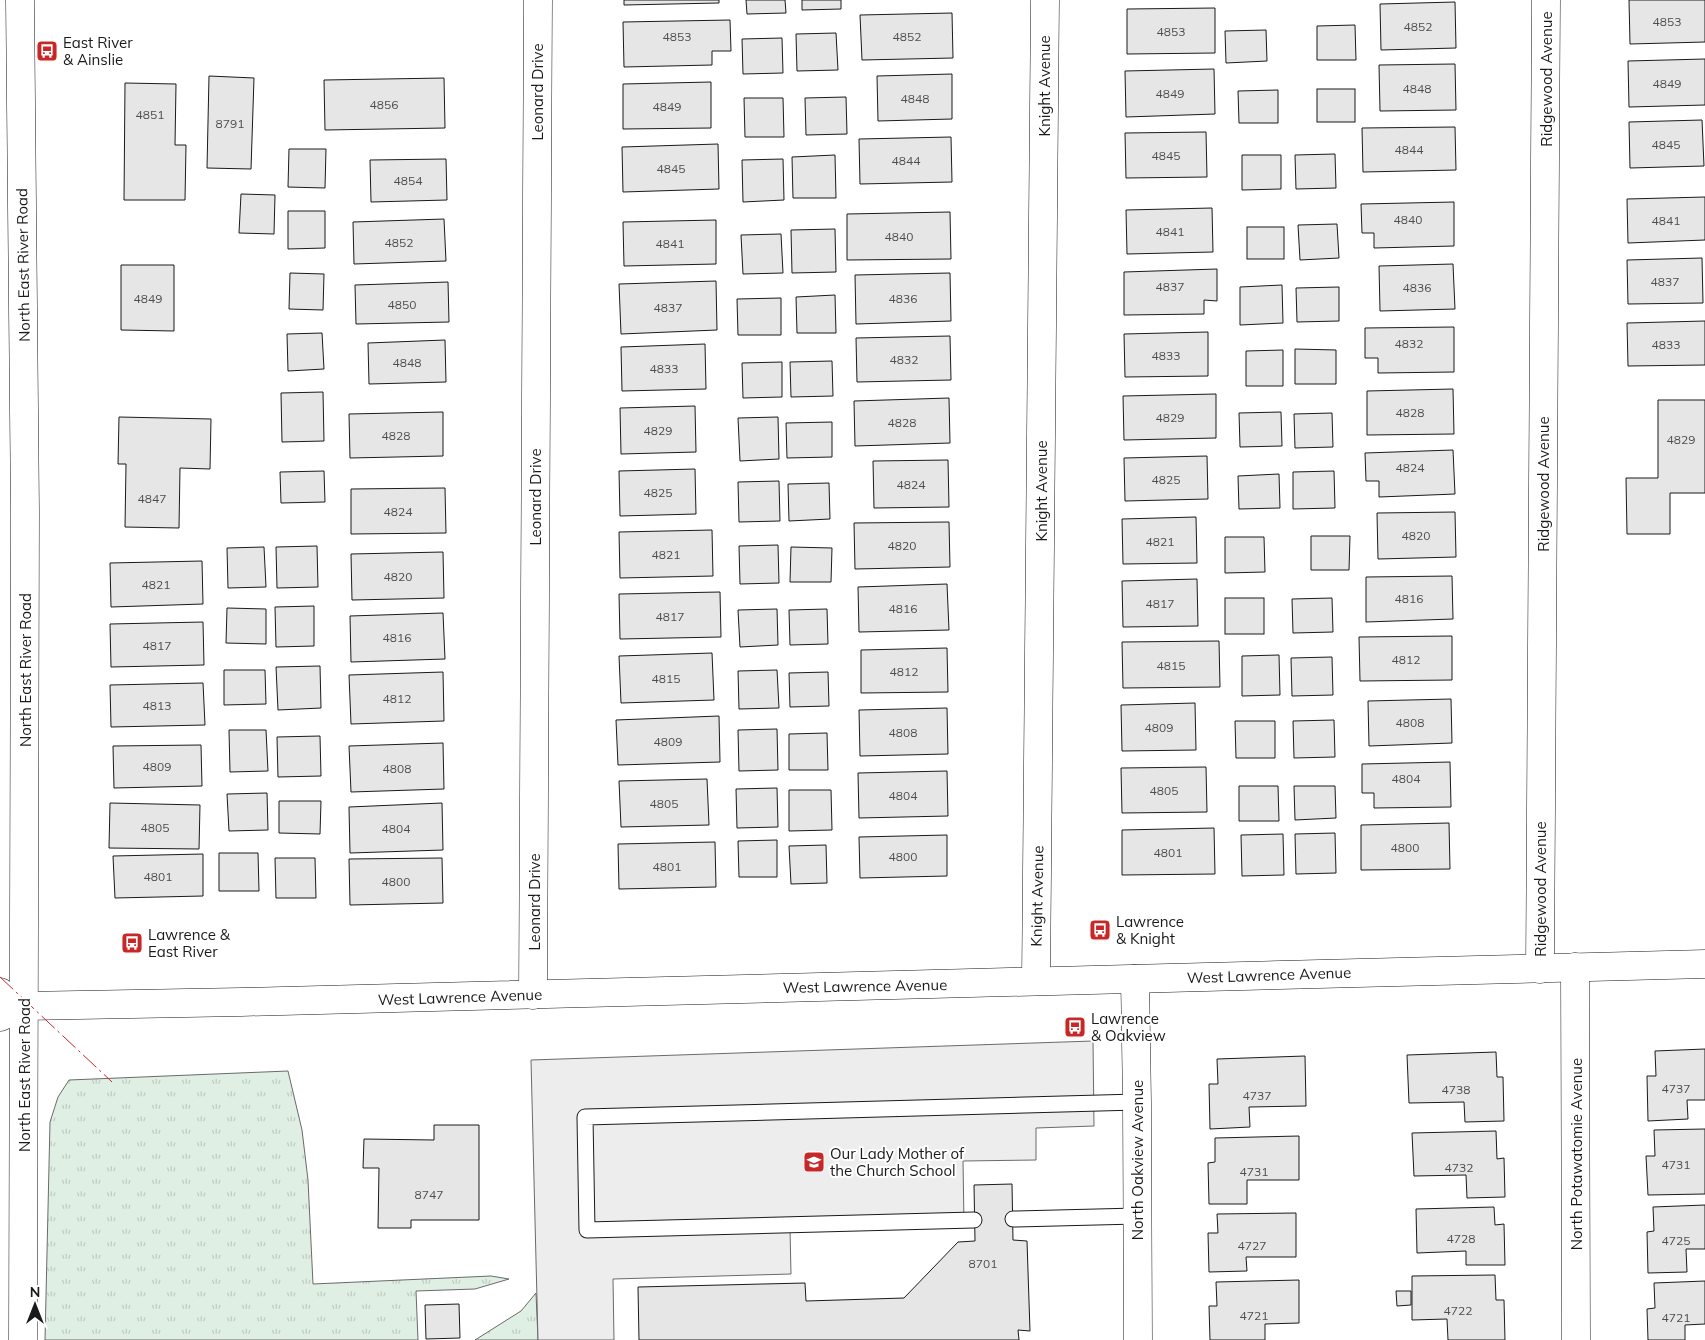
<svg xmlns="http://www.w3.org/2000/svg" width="1705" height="1340" font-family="Mulish,sans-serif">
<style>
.grass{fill:url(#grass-tufts);stroke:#6a6a6a}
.parking{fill:#ededed;stroke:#6a6a6a}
.building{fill:#e6e6e6;stroke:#1a1a1a}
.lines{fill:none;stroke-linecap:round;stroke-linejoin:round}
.service-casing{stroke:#1a1a1a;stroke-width:17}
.minor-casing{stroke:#1a1a1a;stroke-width:29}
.secondary-casing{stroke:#1a1a1a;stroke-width:29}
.service{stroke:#fff;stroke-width:15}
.minor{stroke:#fff;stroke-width:28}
.secondary{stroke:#fff;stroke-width:28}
.power{stroke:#c62828;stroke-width:1;stroke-dasharray:18 4 2.5 4;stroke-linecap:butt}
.labels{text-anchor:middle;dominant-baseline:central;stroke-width:4;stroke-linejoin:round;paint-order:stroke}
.number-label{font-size:12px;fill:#4d4d4d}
.poi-label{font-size:15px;fill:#1a1a1a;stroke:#fff;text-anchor:start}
.street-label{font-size:15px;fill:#1a1a1a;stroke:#fff}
</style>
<defs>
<pattern id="grass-tufts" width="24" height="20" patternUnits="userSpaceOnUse" patternTransform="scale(1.25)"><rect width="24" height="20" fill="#e0efe3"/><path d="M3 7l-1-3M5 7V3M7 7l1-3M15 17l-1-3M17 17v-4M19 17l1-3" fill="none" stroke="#c0ccc2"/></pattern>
</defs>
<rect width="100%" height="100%" fill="#fff"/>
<g class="grass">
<polygon points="288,1071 302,1130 308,1180 313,1284 491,1276 509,1279 475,1289 416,1291 418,1340 45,1340 50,1122 58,1097 69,1080"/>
<polygon points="536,1293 538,1340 475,1340 521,1311"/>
</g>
<polygon class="parking" points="1093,1041 1094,1126 1036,1128 1036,1160 963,1161 964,1224 790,1228 791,1274 613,1279 614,1340 538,1340 531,1060"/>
<g class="building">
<polygon points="624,0 719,0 719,3 624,5"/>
<polygon points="746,0 785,0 786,13 747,14"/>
<polygon points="802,0 841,0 841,9 802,10"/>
<polygon points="1629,0 1705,0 1705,42 1630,44"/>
<polygon points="1455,2 1456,48 1381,50 1380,4"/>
<polygon points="1215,8 1215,53 1127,54 1127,9"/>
<polygon points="952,13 953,58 862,60 860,15"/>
<polygon points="730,20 731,51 712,51 712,65 624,67 623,22"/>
<polygon points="1355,25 1356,60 1317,60 1317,26"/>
<polygon points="1266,30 1267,61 1226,63 1225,31"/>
<polygon points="836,33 838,70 797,71 796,34"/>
<polygon points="782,38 783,73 743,74 742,39"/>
<polygon points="1705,59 1705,105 1629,107 1628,61"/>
<polygon points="1455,64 1456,110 1380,111 1379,65"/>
<polygon points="1214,69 1215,114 1126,117 1125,71"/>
<polygon points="952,74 952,119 878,121 877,76"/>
<polygon points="209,76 254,78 251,169 207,168"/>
<polygon points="444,78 445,128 325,130 324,80"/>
<polygon points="711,82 711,128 623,129 623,84"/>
<polygon points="125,83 176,84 175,145 186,145 185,200 124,200"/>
<rect x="1317" y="89" width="38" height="33"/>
<polygon points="1278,90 1278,123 1239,123 1238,91"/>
<polygon points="846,97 847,134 806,135 805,98"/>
<polygon points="744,98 783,98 784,137 745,137"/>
<polygon points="1702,120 1704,166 1630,168 1629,122"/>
<polygon points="1455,127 1456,170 1363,172 1362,128"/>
<polygon points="1206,132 1207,177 1126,178 1125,133"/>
<polygon points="951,137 952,182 860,184 859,139"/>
<polygon points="718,144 719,189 623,192 622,147"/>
<polygon points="289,149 326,149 325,188 288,187"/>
<polygon points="1335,154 1336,188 1296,189 1295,155"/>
<polygon points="835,155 836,198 793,198 792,157"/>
<polygon points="1242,155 1281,155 1281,189 1242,190"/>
<polygon points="446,159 447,200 371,202 370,160"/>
<polygon points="783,159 784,200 743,202 742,160"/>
<polygon points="241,194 275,195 274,234 239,233"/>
<polygon points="1705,197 1705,240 1628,243 1627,199"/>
<polygon points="1454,202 1454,246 1374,248 1374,233 1362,233 1361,204"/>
<polygon points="1212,208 1213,252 1127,254 1126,210"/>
<polygon points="288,211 325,211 325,248 288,249"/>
<polygon points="950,212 951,259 847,260 847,214"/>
<polygon points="444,219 446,261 354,264 353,222"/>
<polygon points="716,220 716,264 624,266 623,222"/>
<polygon points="1337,224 1339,258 1300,260 1298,225"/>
<rect x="1247" y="227" width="37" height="32"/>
<polygon points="835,229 836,272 792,273 791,230"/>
<polygon points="781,234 783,273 743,274 741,235"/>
<polygon points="1702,258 1703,303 1628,304 1627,260"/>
<polygon points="1453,264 1455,309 1380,311 1379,266"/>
<polygon points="121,265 174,265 174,331 121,330"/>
<polygon points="1217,269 1217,301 1204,300 1204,314 1124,315 1124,272"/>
<polygon points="290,273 324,274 323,310 289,309"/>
<polygon points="950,273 951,321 856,324 855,275"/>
<polygon points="716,281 717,330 621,334 619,284"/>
<polygon points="448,282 449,322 356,324 355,285"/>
<polygon points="1282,285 1283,323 1240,325 1240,287"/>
<polygon points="1339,287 1339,321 1297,322 1296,288"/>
<polygon points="835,295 836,333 797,333 796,297"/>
<polygon points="781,298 781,335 738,335 737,299"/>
<polygon points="1705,321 1705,365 1628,366 1627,323"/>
<polygon points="1454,327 1454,372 1378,373 1378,358 1365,358 1365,328"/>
<polygon points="1208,332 1208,376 1125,377 1124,334"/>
<polygon points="322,333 324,369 288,371 287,334"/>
<polygon points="950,336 951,380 857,382 856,338"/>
<polygon points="445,340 446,382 369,384 368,343"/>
<polygon points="705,344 706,389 622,391 621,347"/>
<polygon points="1295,349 1336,350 1336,384 1295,384"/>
<polygon points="1283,350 1283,386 1246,386 1246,351"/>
<polygon points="832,361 833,396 791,397 790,362"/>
<polygon points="782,362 782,397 743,398 742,363"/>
<polygon points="1453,389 1454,434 1367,435 1367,391"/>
<polygon points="323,392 324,441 282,442 281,393"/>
<polygon points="1216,394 1216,438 1124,440 1123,396"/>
<polygon points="949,398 950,443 855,446 854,401"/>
<polygon points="1658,400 1705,400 1705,493 1670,493 1670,534 1627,534 1626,478 1658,478"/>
<polygon points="695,406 696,452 621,454 620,408"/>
<polygon points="443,412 443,456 350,458 349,414"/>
<polygon points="1281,412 1282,446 1240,447 1239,413"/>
<polygon points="1332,413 1333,447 1295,448 1294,414"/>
<polygon points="119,417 211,419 210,469 180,468 179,528 125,527 126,464 118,464"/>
<polygon points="778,417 779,459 740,461 738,418"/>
<polygon points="832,422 832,457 787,458 786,423"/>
<polygon points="1453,450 1455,494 1379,497 1379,481 1366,481 1365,453"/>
<polygon points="1207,456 1208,499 1125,501 1124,458"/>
<polygon points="948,460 949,507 874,508 873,461"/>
<polygon points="695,469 696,514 620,516 619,471"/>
<polygon points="324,471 325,502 281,503 280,472"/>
<polygon points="1334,471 1335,508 1293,509 1293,472"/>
<polygon points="1279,474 1280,508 1239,509 1238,476"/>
<polygon points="779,481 780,521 739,522 738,482"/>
<polygon points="829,483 830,519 789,521 788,484"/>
<polygon points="445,488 446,533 351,534 351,489"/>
<polygon points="1455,512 1456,557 1378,559 1377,513"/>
<polygon points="1196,517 1197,563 1123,564 1122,519"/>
<polygon points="949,522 950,567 855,569 854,523"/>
<polygon points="712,530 713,576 620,578 619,532"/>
<polygon points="1311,536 1350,536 1349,570 1311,570"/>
<polygon points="1225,537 1264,537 1265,572 1225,573"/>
<polygon points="778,545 779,583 740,584 739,546"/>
<polygon points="317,546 318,587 277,588 276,547"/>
<polygon points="264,547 266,587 228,588 227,548"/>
<polygon points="791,547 832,548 831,582 790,582"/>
<polygon points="443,552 444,598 352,600 351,554"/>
<polygon points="202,561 203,604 111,607 110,563"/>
<polygon points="1452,576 1453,619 1366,622 1366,577"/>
<polygon points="1197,579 1198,626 1123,627 1122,581"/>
<polygon points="947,584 949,630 859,632 858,587"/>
<polygon points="720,592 721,637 620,639 619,594"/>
<rect x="1225" y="598" width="39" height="36"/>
<polygon points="1332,598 1333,632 1293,633 1292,599"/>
<polygon points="314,606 314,646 276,647 275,607"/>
<polygon points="227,608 266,609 266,644 226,643"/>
<polygon points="777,609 778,645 740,647 738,610"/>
<polygon points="827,609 828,644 790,645 789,610"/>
<polygon points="443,613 445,659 351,662 350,616"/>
<polygon points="203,622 204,665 111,667 110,624"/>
<polygon points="1452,636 1452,680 1360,681 1359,637"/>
<polygon points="1219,641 1220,687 1123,688 1122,642"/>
<polygon points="947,648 948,692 861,693 861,650"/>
<polygon points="712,653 714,700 621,703 619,656"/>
<polygon points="1279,655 1280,695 1242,696 1242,656"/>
<polygon points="1332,657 1333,695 1292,696 1291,658"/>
<polygon points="320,666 321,708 278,710 276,667"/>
<polygon points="224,670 265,670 266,704 224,705"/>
<polygon points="777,670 779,708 739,709 738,671"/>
<polygon points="443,672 444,721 351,724 349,675"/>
<polygon points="828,672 829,706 790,707 789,673"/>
<polygon points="203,683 205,725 111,727 110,685"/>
<polygon points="1451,699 1452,743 1369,746 1368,701"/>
<polygon points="1195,703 1196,750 1122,751 1121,705"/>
<polygon points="947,708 948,754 860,756 859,710"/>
<polygon points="719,716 720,762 618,765 616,720"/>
<polygon points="1334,720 1335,757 1294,758 1293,721"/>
<polygon points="1235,721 1275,721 1275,758 1236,758"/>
<polygon points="777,729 778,770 739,771 738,730"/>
<polygon points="229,730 266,730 268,771 230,772"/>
<polygon points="827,733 828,770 789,770 789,734"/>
<polygon points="320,736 321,776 278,777 277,737"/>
<polygon points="443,743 444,789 351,792 349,746"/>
<polygon points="201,745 202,786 114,788 113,746"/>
<polygon points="1450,762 1451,807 1374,808 1374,793 1362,793 1362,764"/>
<polygon points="1206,767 1207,812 1122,813 1121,768"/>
<polygon points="947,771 948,816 859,818 858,773"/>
<polygon points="707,779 709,825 621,827 619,781"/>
<polygon points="1239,786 1278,786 1279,821 1239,821"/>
<polygon points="1294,786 1335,786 1336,818 1295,820"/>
<polygon points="777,788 778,827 737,828 736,789"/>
<polygon points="789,790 831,790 832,830 789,831"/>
<polygon points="267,793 268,830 229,831 227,794"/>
<polygon points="279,801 321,801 320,834 279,833"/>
<polygon points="110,803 200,805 199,849 109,848"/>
<polygon points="442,803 443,850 350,853 349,807"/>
<polygon points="1449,823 1450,869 1361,870 1361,825"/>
<polygon points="1214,828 1215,874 1122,875 1122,830"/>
<polygon points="1335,833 1336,873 1296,874 1295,834"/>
<polygon points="1283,834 1284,875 1242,876 1241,835"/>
<polygon points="947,835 947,876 860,878 859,837"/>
<polygon points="777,840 777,877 739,877 738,841"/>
<polygon points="715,842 716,887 619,889 618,844"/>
<polygon points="826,845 827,883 791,884 789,846"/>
<polygon points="219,853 258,853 259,891 219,891"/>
<polygon points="203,854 203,896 115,898 113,856"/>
<polygon points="275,858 315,858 316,898 276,898"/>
<polygon points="442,858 443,903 350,905 349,859"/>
<polygon points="1705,1049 1705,1100 1687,1100 1688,1119 1648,1121 1647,1076 1656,1076 1655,1051"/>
<polygon points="1496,1052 1497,1077 1503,1077 1504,1121 1465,1122 1464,1102 1409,1103 1407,1055"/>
<polygon points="1305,1056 1306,1106 1249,1107 1250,1127 1210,1129 1209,1084 1218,1084 1217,1059"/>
<polygon points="434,1125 479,1125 479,1220 411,1220 411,1228 378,1228 379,1168 363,1168 364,1139 434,1140"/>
<polygon points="1705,1129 1705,1194 1648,1195 1646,1156 1655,1156 1654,1130"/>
<polygon points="1496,1131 1497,1159 1504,1158 1505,1197 1467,1198 1466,1175 1414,1176 1412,1133"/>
<polygon points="1299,1136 1299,1180 1247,1180 1247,1204 1209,1204 1208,1163 1215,1162 1215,1138"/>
<polygon points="1012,1184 1013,1240 1027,1241 1030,1331 1018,1330 1019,1340 639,1340 638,1287 805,1283 806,1301 904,1298 958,1242 975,1241 974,1185"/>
<polygon points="1705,1205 1705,1249 1686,1249 1687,1272 1648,1273 1647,1232 1654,1231 1653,1207"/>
<polygon points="1494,1207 1495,1225 1504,1224 1505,1265 1466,1265 1466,1251 1417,1253 1416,1209"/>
<polygon points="1296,1213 1296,1257 1246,1257 1247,1271 1209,1272 1208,1233 1218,1233 1217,1214"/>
<polygon points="1495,1275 1496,1300 1504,1300 1505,1340 1448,1340 1447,1319 1412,1320 1412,1276"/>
<polygon points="1299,1280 1299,1323 1265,1324 1265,1340 1210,1340 1209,1306 1217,1306 1216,1282"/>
<polygon points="1705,1281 1705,1324 1685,1325 1685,1340 1648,1340 1647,1309 1655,1308 1654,1283"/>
<polygon points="1396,1291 1411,1291 1411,1305 1397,1306"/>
<polygon points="459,1304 460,1338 426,1339 425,1305"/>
</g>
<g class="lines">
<g class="service-casing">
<g id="service">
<polyline points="1013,1219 1137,1216"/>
<polyline points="974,1220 587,1230 585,1117 1137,1102"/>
</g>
</g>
<g class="minor-casing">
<g id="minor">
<polyline points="1575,967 1576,1340"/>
<polyline points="1540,969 1546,0"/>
<polyline points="1135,979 1137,1102 1138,1340"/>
<polyline points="1036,981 1045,0"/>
<polyline points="533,995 538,0"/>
</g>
</g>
<g class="secondary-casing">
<g id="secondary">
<polyline points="20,0 25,512 23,1340"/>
<polyline points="0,992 24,1006"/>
<polyline points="0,1017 24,1006 241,1002 1705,964"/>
</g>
</g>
<use href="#service" class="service"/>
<use href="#minor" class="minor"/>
<use href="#secondary" class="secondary"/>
<polyline class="power" points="0,977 112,1082"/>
</g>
<defs>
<g id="bus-square" transform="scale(1.125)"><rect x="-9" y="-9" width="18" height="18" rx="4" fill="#c62828" stroke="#fff"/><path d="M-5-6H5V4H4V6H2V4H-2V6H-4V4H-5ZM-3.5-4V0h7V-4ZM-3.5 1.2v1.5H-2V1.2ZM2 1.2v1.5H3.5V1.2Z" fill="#fff"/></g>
<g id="school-square" transform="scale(1.125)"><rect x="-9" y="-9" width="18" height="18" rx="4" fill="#c62828" stroke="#fff"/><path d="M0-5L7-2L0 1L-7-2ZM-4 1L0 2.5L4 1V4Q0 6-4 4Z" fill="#fff"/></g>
</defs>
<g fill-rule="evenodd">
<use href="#bus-square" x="47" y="51"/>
<use href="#bus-square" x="1100" y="930"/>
<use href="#bus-square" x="132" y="943"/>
<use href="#bus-square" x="1075" y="1027"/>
<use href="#school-square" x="814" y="1162"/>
</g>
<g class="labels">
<g class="number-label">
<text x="1667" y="21">4853</text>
<text x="1418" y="26">4852</text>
<text x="1171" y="31">4853</text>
<text x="677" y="36">4853</text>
<text x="907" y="36">4852</text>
<text x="1667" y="83">4849</text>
<text x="1417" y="88">4848</text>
<text x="1170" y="93">4849</text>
<text x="915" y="98">4848</text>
<text x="384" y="104">4856</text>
<text x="667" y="106">4849</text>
<text x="150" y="114">4851</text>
<text x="230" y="123">8791</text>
<text x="1666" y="144">4845</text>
<text x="1409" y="149">4844</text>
<text x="1166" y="155">4845</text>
<text x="906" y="160">4844</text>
<text x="671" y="168">4845</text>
<text x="408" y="180">4854</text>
<text x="1408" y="219">4840</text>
<text x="1666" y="220">4841</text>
<text x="1170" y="231">4841</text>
<text x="899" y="236">4840</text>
<text x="399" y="242">4852</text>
<text x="670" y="243">4841</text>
<text x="1665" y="281">4837</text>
<text x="1170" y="286">4837</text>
<text x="1417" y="287">4836</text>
<text x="148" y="298">4849</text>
<text x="903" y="298">4836</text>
<text x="402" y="304">4850</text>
<text x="668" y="307">4837</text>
<text x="1409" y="343">4832</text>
<text x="1666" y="344">4833</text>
<text x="1166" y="355">4833</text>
<text x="904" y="359">4832</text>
<text x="407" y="362">4848</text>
<text x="664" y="368">4833</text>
<text x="1410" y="412">4828</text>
<text x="1170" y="417">4829</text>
<text x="902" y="422">4828</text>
<text x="658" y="430">4829</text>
<text x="396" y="435">4828</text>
<text x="1681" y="439">4829</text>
<text x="1410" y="467">4824</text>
<text x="1166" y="479">4825</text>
<text x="911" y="484">4824</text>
<text x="658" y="492">4825</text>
<text x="152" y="498">4847</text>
<text x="398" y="511">4824</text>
<text x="1416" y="535">4820</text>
<text x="1160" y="541">4821</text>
<text x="902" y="545">4820</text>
<text x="666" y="554">4821</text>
<text x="398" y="576">4820</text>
<text x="156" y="584">4821</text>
<text x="1409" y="598">4816</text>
<text x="1160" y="603">4817</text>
<text x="903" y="608">4816</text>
<text x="670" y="616">4817</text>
<text x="397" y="637">4816</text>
<text x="157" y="645">4817</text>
<text x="1406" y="659">4812</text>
<text x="1171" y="665">4815</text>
<text x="904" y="671">4812</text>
<text x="666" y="678">4815</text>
<text x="397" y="698">4812</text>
<text x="157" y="705">4813</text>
<text x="1410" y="722">4808</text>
<text x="1159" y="727">4809</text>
<text x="903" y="732">4808</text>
<text x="668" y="741">4809</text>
<text x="157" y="766">4809</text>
<text x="397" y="768">4808</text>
<text x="1406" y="778">4804</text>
<text x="1164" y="790">4805</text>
<text x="903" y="795">4804</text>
<text x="664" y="803">4805</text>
<text x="155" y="827">4805</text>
<text x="396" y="828">4804</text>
<text x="1405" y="847">4800</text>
<text x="1168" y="852">4801</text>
<text x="903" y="856">4800</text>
<text x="667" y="866">4801</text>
<text x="158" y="876">4801</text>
<text x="396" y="881">4800</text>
<text x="1676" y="1088">4737</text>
<text x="1456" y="1089">4738</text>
<text x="1257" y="1095">4737</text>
<text x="1676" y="1164">4731</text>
<text x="1459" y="1167">4732</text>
<text x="1254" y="1171">4731</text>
<text x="429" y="1194">8747</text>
<text x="1461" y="1238">4728</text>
<text x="1676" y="1240">4725</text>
<text x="1252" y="1245">4727</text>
<text x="983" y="1263">8701</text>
<text x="1458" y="1310">4722</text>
<text x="1254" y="1315">4721</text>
<text x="1676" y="1317">4721</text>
</g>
<g class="poi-label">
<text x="63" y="42">East River<tspan x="63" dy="17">&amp; Ainslie</tspan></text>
<text x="1116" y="921">Lawrence<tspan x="1116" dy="17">&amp; Knight</tspan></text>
<text x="148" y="934">Lawrence &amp;<tspan x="148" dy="17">East River</tspan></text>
<text x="1091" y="1018">Lawrence<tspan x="1091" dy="17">&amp; Oakview</tspan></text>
<text x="830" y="1153">Our Lady Mother of<tspan x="830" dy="17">the Church School</tspan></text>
</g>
<g class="street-label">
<text transform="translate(1546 79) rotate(-90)">Ridgewood Avenue</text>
<text transform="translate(1044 86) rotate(-90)">Knight Avenue</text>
<text transform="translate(537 92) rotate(-90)">Leonard Drive</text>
<text transform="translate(23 265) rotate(-91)">North East River Road</text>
<text transform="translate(1543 484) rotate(-90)">Ridgewood Avenue</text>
<text transform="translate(1041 491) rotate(-90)">Knight Avenue</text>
<text transform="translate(535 497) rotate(-90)">Leonard Drive</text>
<text transform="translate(25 670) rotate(-90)">North East River Road</text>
<text transform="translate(1540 889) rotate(-90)">Ridgewood Avenue</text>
<text transform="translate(1037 896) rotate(-89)">Knight Avenue</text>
<text transform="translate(534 902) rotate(-90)">Leonard Drive</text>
<text transform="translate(1269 975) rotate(-2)">West Lawrence Avenue</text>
<text transform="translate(865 986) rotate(-1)">West Lawrence Avenue</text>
<text transform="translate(460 997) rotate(-2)">West Lawrence Avenue</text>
<text transform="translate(24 1075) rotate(-90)">North East River Road</text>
<text transform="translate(1576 1154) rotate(-90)">North Potawatomie Avenue</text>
<text transform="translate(1137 1160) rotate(-90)">North Oakview Avenue</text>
</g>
</g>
<g transform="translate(35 1305)" stroke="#ffffff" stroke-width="4" paint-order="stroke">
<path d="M0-4L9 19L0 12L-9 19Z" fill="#1a1a1a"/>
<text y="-8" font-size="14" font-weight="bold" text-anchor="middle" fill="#1a1a1a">N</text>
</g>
</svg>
